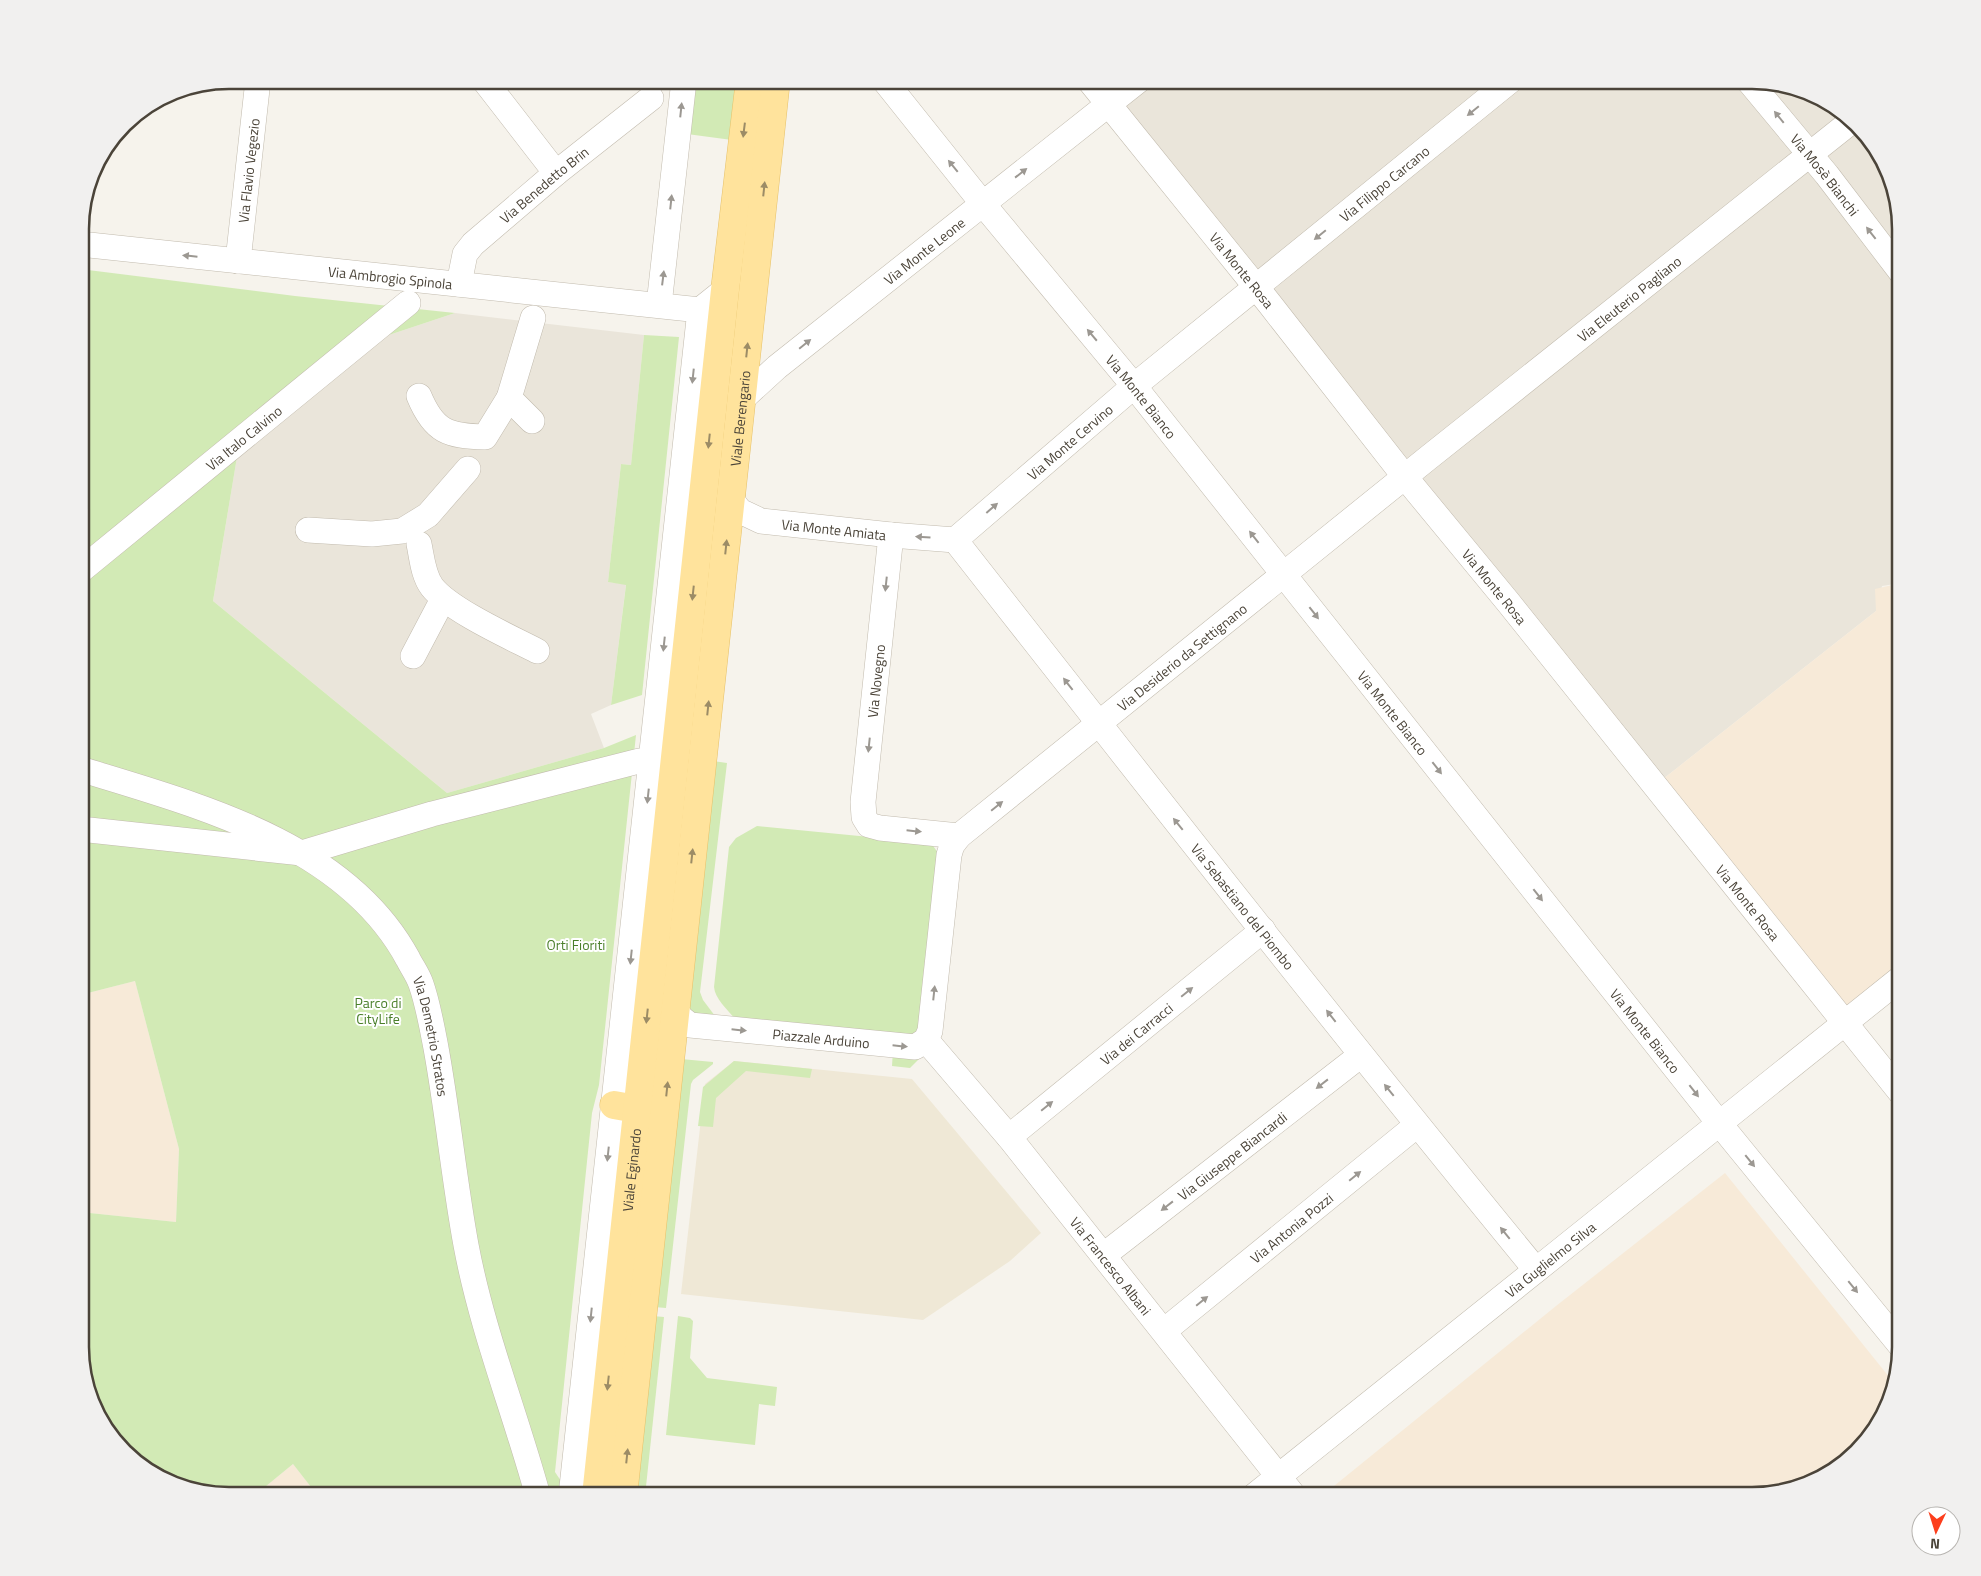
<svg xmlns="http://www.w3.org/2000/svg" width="1981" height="1576" font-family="'Titillium Web',sans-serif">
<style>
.residential{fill:#eae5da}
.commercial{fill:#f7ead8}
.education{fill:#efe8d6}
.green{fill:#d2eab5}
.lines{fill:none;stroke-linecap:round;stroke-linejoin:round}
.minor-casing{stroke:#c2bbae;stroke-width:26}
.major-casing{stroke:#e6c16a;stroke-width:29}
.minor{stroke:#fff;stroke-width:25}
.major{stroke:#ffe39c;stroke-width:28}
.oneway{fill:#9c9892}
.oneway2{fill:#9c8c66}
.labels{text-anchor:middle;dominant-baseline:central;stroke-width:4;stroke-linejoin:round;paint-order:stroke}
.street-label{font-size:14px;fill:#4b4439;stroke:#fff}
.park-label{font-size:14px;fill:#4a7f2a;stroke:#fff}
.rim{fill:none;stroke:#4b4439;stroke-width:2.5}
</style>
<rect width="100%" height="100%" fill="#f6f3ec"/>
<g class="residential">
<polygon points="1091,80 1753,80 1800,88 1850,117 1886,163 1901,229 1901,583 1882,586 1876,611 1658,783"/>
<polygon points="455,313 644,335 631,465 621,464 608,582 626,584 611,705 591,714 604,748 447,793 213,601 239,445 374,340"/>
</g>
<g class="commercial">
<polygon points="1901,583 1901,976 1848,1018 1658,783 1876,611 1875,589"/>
<polygon points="135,981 179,1149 176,1222 80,1212 80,995"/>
<polygon points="1725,1173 1894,1383 1890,1404 1864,1445 1818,1481 1752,1496 1334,1496 1329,1490 1556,1306"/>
<polygon points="293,1464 318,1496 254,1496"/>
</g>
<polygon class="education" points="734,1061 912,1079 1041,1233 1010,1261 923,1320 681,1294 705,1084"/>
<g class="green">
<polygon points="693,80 736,80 732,140 687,134"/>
<polygon points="80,269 295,296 455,313 374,340 239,445 213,601 447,793 604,748 636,735 599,1085 592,1113 555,1472 561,1481 560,1496 318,1496 293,1464 254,1496 228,1496 172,1485 131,1459 95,1413 80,1357 80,1212 176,1222 179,1149 135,981 80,995"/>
<polygon points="644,335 679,337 642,695 611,705 626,585 608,582 621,464 631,465"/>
<polygon points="713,761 727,763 700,992 703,1000 718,1020 686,1011"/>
<path d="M757 826 931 843 941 857 918 1035 736 1020C728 1010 715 999 714 987L729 847 736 838Z"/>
<polygon points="893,1050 915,1054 920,1058 910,1068 892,1066"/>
<polygon points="681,1059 713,1062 713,1064 693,1080 691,1084 666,1308 654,1307"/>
<polygon points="734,1061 812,1069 810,1078 746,1071 716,1098 713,1127 698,1126 703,1087"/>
<polygon points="653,1316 664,1317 645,1496 634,1496"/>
<polygon points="678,1316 690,1318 693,1321 690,1358 707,1378 777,1387 775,1406 759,1404 755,1445 666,1435"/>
</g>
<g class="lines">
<g class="minor-casing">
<g id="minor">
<polyline points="484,80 556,173"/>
<path id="s1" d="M884 80 983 204 1134 386 1719 1123 1901 1346"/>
<path id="s2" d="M1089 80 1269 303 1405 477 1508 602 1901 1093"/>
<path id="s3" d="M1748 80 1827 175 1901 272"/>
<path id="s4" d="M80 244 700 310"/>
<path id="s5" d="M238 261 258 80"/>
<path id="s6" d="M459 284 465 254 473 244 556 173 651 98"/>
<polyline points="659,305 684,80"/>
<path d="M419 396C434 432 448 436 485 437L509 398 533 318"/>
<polyline points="509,398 532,421"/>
<path id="s7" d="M742 399 777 367 1139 80"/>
<path id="s8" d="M732 489 733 502 740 511 761 521 891 535 955 540"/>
<polyline points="308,530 372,534 402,531 428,515 468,469"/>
<polyline points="891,535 863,802 864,817 869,825 880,828 959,836"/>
<path id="s9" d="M955 540C1147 785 1339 1030 1536 1270"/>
<path id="s10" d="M955 540 1134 386 1511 80"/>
<path d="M419 544C422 558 423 575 432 587 450 610 510 637 537 651"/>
<path id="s11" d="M80 571 408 303"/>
<polyline points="413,656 443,599"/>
<path id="s12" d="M80 769C197 805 346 843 408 959 412 967 418 975 421 984 428 1004 432 1027 436 1048 448 1114 454 1180 466 1245 482 1331 515 1412 538 1496"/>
<polyline points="80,829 302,853 432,814 639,761"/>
<path id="s13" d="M675 1009 681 1018 690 1025 915 1047 926 1040 930 1031 949 855 952 845 959 836 1428 458 1853 120"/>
<path id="s14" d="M926 1040 1009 1137 1294 1496"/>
<path id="s15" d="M1009 1137 1263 930"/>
<path id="s16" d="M1104 1255 1361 1055"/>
<path id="s17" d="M1164 1331 1417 1125"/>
<polyline points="571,1496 700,310 725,290"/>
<path id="s18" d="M1254 1496 1901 978"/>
</g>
</g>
<g class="major-casing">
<g id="major">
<polyline points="614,1105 642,1110 649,1121"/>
<path id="s19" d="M596 1496 725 290 750 80"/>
<path id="s20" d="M623 1496 776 80"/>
</g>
</g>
<use href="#minor" class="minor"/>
<use href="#major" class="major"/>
</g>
<defs><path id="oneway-solid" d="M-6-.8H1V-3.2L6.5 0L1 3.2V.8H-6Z" transform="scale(1.25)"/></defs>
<g class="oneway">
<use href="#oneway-solid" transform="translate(681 110) rotate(-84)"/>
<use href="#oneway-solid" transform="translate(1473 111) rotate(141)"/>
<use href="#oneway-solid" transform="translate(1779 117) rotate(-129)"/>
<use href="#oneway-solid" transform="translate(953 166) rotate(-129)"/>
<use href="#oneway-solid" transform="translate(1021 173) rotate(-38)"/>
<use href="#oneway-solid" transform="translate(671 202) rotate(-84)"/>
<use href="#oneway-solid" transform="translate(1871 233) rotate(-128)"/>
<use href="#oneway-solid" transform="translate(1320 235) rotate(141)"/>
<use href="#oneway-solid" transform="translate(190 256) rotate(-174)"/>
<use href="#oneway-solid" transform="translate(663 278) rotate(-83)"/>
<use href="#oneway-solid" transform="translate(1092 335) rotate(-130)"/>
<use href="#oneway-solid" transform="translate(805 344) rotate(-39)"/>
<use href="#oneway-solid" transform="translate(693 376) rotate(96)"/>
<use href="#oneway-solid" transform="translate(992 508) rotate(-41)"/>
<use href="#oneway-solid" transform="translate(923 537) rotate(-176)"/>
<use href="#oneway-solid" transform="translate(1254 537) rotate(-128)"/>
<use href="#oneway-solid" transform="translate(886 584) rotate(96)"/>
<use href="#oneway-solid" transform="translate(1314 613) rotate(52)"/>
<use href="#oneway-solid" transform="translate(664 644) rotate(96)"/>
<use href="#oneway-solid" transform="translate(1068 684) rotate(-128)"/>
<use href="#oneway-solid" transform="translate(869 745) rotate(96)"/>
<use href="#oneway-solid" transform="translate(1437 768) rotate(52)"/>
<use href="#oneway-solid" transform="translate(648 796) rotate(96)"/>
<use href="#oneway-solid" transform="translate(997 806) rotate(-39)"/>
<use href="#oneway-solid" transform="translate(1178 824) rotate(-129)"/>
<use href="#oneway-solid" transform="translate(914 831) rotate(6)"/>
<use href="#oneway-solid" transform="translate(1538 895) rotate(52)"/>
<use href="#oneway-solid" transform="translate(631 957) rotate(96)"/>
<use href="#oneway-solid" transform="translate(1187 992) rotate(-39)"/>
<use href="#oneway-solid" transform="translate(934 993) rotate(-84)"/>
<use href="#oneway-solid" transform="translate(1331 1016) rotate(-128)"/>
<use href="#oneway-solid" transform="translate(739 1030) rotate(6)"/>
<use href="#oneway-solid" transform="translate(900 1046) rotate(6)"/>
<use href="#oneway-solid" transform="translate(1322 1084) rotate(142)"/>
<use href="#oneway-solid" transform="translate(1389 1090) rotate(-129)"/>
<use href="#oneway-solid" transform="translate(1694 1091) rotate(52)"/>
<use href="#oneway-solid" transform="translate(1047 1106) rotate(-39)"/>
<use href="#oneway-solid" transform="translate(608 1154) rotate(96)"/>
<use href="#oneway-solid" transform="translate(1750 1161) rotate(51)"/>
<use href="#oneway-solid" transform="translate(1355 1176) rotate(-39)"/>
<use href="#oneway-solid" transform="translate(1167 1206) rotate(142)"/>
<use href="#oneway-solid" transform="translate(1505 1233) rotate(-129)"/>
<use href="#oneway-solid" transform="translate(1853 1287) rotate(51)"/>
<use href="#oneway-solid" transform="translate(1202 1301) rotate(-39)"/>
<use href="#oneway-solid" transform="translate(591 1315) rotate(96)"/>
</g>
<g class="oneway2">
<use href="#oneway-solid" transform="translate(744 130) rotate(97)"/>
<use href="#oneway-solid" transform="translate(764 189) rotate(-84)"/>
<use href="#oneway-solid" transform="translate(747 350) rotate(-84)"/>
<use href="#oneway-solid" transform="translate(709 441) rotate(96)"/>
<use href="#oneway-solid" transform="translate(726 547) rotate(-84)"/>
<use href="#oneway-solid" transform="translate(693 593) rotate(96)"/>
<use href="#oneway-solid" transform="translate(708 708) rotate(-84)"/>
<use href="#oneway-solid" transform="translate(692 856) rotate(-84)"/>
<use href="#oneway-solid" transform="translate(647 1016) rotate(96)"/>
<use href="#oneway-solid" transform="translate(667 1089) rotate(-84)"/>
<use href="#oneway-solid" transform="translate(608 1383) rotate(96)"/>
<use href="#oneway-solid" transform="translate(627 1456) rotate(-84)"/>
</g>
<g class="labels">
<g class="street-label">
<text stroke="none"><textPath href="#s5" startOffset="91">Via Flavio Vegezio</textPath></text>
<text stroke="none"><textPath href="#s3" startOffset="122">Via Mosè Bianchi</textPath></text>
<text stroke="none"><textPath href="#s10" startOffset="558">Via Filippo Carcano</textPath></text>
<text stroke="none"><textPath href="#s6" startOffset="136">Via Benedetto Brin</textPath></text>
<text stroke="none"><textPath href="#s7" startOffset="235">Via Monte Leone</textPath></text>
<text stroke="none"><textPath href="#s2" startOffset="244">Via Monte Rosa</textPath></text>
<text stroke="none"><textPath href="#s4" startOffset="312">Via Ambrogio Spinola</textPath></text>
<text stroke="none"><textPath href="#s13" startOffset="1329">Via Eleuterio Pagliano</textPath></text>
<text stroke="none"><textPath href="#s1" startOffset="408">Via Monte Bianco</textPath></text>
<text stroke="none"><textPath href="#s20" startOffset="1084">Viale Berengario</textPath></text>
<text stroke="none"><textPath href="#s11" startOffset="211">Via Italo Calvino</textPath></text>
<text stroke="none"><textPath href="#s10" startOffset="151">Via Monte Cervino</textPath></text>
<text stroke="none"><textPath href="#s8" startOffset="121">Via Monte Amiata</textPath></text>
<text stroke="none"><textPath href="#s2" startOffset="649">Via Monte Rosa</textPath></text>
<text stroke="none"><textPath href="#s13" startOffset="756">Via Desiderio da Settignano</textPath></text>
<text transform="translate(876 681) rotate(-84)">Via Novegno</text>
<text stroke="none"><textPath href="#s1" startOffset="812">Via Monte Bianco</textPath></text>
<text stroke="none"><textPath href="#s2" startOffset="1054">Via Monte Rosa</textPath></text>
<text stroke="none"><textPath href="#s9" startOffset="466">Via Sebastiano del Piombo</textPath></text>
<text stroke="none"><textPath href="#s1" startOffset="1218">Via Monte Bianco</textPath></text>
<text stroke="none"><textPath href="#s15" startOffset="164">Via dei Carracci</textPath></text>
<text stroke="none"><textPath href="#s12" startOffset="471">Via Demetrio Stratos</textPath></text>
<text stroke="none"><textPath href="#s13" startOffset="154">Piazzale Arduino</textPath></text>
<text stroke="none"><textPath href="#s16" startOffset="162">Via Giuseppe Biancardi</textPath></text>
<text stroke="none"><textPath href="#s19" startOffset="328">Viale Eginardo</textPath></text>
<text stroke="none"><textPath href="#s17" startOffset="164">Via Antonia Pozzi</textPath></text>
<text stroke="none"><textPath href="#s18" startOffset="379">Via Guglielmo Silva</textPath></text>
<text stroke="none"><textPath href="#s14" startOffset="292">Via Francesco Albani</textPath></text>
</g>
<g class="park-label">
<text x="576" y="944">Orti Fioriti</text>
<text x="378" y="1002">Parco di<tspan x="378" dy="16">CityLife</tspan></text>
</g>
</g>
<path d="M0 0H1981V1576H0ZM229 89H1752A140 140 0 0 1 1892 229V1347A140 140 0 0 1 1752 1487H229A140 140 0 0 1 89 1347V229A140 140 0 0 1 229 89Z" fill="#f1f0ef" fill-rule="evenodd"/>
<path class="rim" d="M229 89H1752A140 140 0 0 1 1892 229V1347A140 140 0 0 1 1752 1487H229A140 140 0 0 1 89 1347V229A140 140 0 0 1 229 89Z"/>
<g transform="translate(1936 1531) rotate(184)"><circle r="24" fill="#ffffff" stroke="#b7b4b0"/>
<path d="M0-4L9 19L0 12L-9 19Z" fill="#fc3f1d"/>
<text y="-8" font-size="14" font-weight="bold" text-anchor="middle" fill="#4b4439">N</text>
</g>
</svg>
